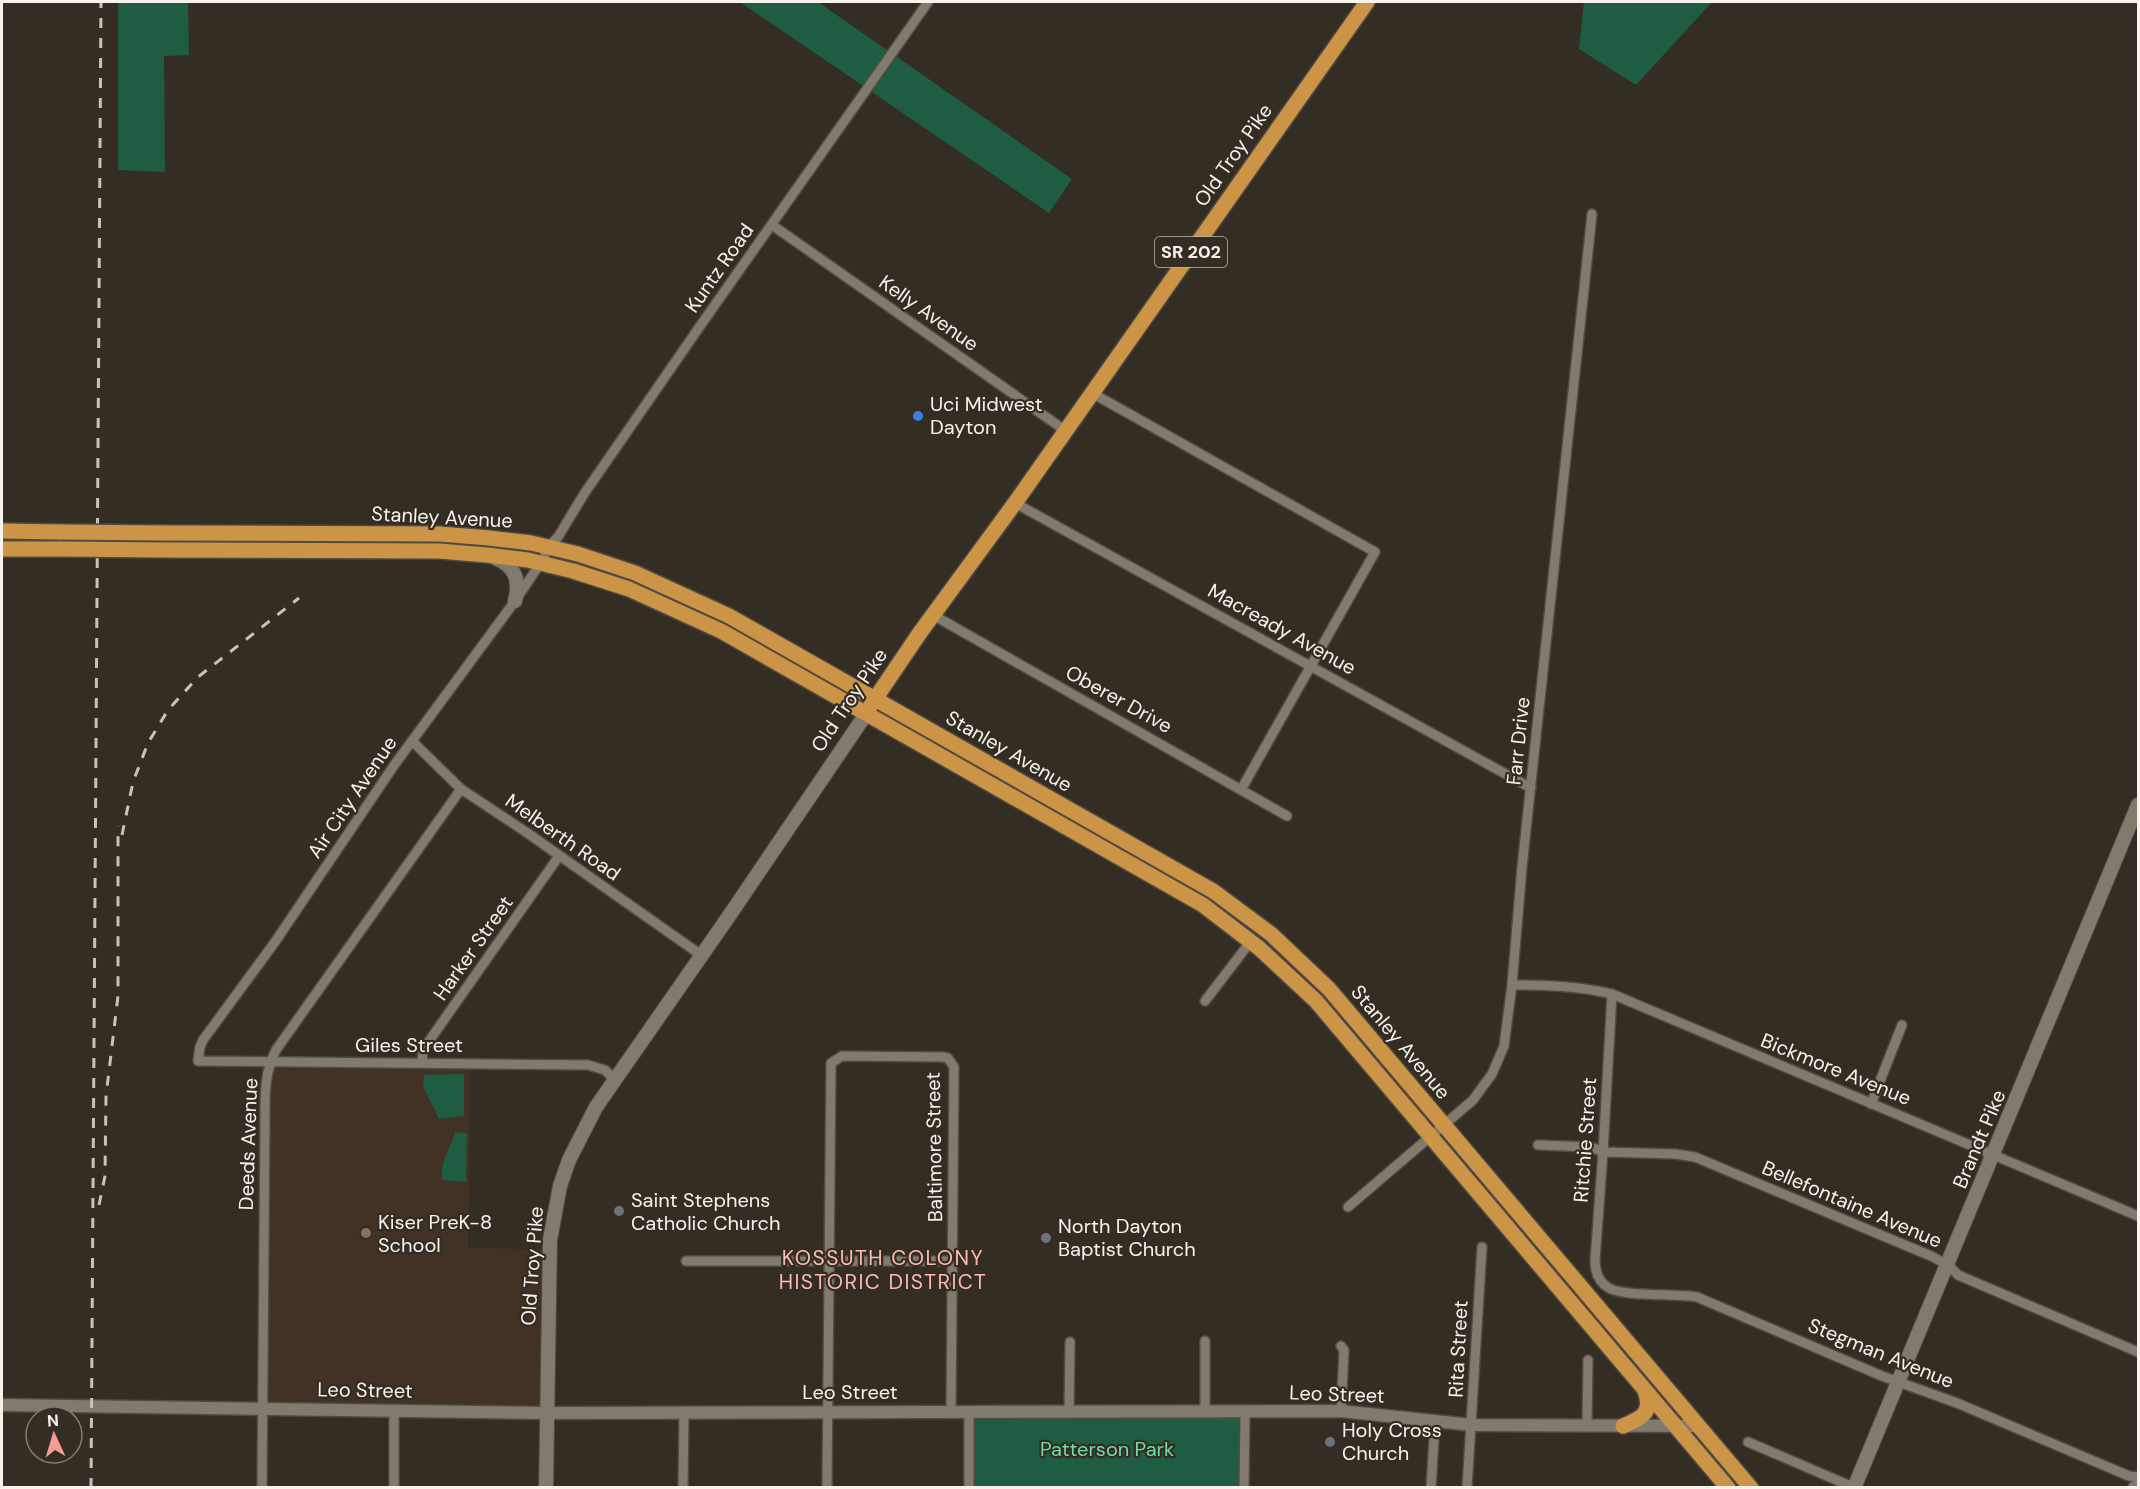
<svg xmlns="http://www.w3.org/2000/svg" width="2140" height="1489" font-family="'DM Sans',sans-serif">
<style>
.education{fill:#413225}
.green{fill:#1e5d41}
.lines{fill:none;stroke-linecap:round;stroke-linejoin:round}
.minor-casing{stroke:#504a42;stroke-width:12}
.tertiary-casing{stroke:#504a42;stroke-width:15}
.secondary-casing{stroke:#504a42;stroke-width:16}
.primary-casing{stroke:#504a42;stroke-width:18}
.minor{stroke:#817a6e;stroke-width:9}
.tertiary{stroke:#817a6e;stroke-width:12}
.secondary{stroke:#817a6e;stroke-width:14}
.primary{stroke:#cb9446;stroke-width:15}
.rail{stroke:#c7c2bb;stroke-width:3;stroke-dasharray:10 10;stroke-linecap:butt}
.primary-bridge-casing{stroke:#504a42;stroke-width:18;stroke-linecap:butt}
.primary-bridge{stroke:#cb9446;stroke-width:15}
.shop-dot{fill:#3f7fe0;stroke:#332d23;stroke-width:2}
.worship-dot{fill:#6b7280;stroke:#332d23;stroke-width:2}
.education-dot{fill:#8d6e63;stroke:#332d23;stroke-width:2}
.labels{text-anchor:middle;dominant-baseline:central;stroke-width:4.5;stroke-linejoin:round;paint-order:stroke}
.shield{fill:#332d23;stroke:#bcb8b0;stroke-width:1.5}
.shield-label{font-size:18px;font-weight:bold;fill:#f7f3ec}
.street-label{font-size:20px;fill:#f7f3ec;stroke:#332d23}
.poi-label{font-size:20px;fill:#f7f3ec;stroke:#332d23;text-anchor:start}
.park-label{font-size:20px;fill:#75d9a8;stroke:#332d23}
.neighbourhood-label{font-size:21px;letter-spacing:1.5px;fill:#febab1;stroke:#332d23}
</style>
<rect width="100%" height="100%" fill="#332d23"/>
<polygon class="education" points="269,1062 471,1063 468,1248 550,1249 547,1413 262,1408"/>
<g class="green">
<polygon points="118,2 188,2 189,55 164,56 165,172 118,170"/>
<polygon points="740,2 818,2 1072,179 1049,213"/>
<polygon points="1584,2 1712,2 1636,85 1579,49"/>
<polygon points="464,1074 464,1116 439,1119 423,1086 424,1075"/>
<path d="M455 1132 467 1133 466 1182 442 1180C440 1161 450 1151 455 1132Z"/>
<polygon points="1245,1411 1244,1487 969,1488 969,1412"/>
</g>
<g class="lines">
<g class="minor-casing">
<g id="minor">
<polyline points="772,225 1066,431"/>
<polyline points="1092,393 1375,552 1242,788"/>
<polyline points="1015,503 1531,788"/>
<polyline points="933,615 1287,816"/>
<polyline points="412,741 461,789 526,832 701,955"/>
<path d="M1512 985C1546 985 1579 986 1612 994L2138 1216"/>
<path d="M1612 994 1603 1152 1595 1260C1595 1271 1598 1282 1609 1288 1624 1297 1675 1293 1697 1297L1882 1376 1957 1403 2129 1476 2138 1477"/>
<polyline points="1205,1001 1251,941"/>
<polyline points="422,1063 423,1050 427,1044 559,856"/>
<polyline points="615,1080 605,1070 588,1065 198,1061 200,1047 203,1040 275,942 395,764 515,601 544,558 547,548 558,537 584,494 698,329 928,2"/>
<polyline points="1871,1104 1902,1025"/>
<polyline points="1538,1145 1591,1147 1603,1152 1675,1154 1695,1157 1931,1256 1948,1265 1958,1275 2138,1352"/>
<polyline points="1348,1207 1473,1100 1492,1074 1504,1046 1512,985 1522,867 1592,214"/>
<polyline points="686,1261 953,1261"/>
<polyline points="1205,1341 1205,1411"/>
<polyline points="1341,1346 1344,1350 1341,1411"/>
<polyline points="1069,1411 1070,1342"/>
<polyline points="1587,1426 1588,1360"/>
<polyline points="1748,1442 1855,1488"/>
<path d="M262 1488 265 1121C265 1096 264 1073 276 1050L461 789"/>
<polyline points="394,1488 394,1410"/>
<polyline points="683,1488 684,1412"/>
<polyline points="827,1488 831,1063 842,1056 943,1057 948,1058 954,1067 951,1412"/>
<polyline points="969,1488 969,1412"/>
<polyline points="1244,1488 1245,1411"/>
<polyline points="1431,1488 1435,1421"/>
<polyline points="1467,1488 1482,1247"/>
</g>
</g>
<g class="tertiary-casing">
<g id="tertiary">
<polyline points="2,1405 547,1413 1341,1411 1472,1425 1698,1426"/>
<polyline points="2134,1488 2138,1485"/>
</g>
</g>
<g class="secondary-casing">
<g id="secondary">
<path d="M495 558C516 566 520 581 515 601"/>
<polyline points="546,1488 550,1240 560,1186 569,1160 596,1107 729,916 866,714"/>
<polyline points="1854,1488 2138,805"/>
</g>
</g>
<g class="primary-casing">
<g id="primary">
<polyline points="2,531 61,532"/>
<polyline points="164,533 440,534 489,538 531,543 578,554 635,573 729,616 1213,891 1271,934 1329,989 1751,1488"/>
<polyline points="2,549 61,549"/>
<polyline points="166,550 439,551 487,555 528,560 573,571 629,589 721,631 1203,905 1259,948 1316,1001 1728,1488"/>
<polyline points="871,705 919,634 1015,503 1367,2"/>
<path d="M1623 1426C1642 1418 1653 1413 1645 1391"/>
</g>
</g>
<use href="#minor" class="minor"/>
<use href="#tertiary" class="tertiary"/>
<use href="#secondary" class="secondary"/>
<use href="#primary" class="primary"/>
<g class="rail">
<polyline points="122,835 133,782 148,743 168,710 198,677 299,598"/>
<polyline points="99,1205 105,1176 106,1096 118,996 118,826"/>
<polyline points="91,1488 101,2"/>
</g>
<g class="primary-bridge-casing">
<g id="primary-bridge">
<polyline points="61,532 164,533"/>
<polyline points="61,549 166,550"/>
</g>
</g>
<use href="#primary-bridge" class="primary-bridge"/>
</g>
<circle class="shop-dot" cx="918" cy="416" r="6"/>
<g class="worship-dot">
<circle cx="619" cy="1211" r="6"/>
<circle cx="1046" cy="1238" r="6"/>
<circle cx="1330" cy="1442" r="6"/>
</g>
<circle class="education-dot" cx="366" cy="1233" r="6"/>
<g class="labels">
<rect class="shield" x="1155" y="237" width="72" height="30" rx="4.5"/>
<g class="shield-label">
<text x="1191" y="252">SR 202</text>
</g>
<g class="street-label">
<text transform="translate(1233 155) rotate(-55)">Old Troy Pike</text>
<text transform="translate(719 268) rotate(-55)">Kuntz Road</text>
<text transform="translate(929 313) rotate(35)">Kelly Avenue</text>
<text transform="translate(442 517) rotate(3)">Stanley Avenue</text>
<text transform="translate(1282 629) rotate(29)">Macready Avenue</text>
<text transform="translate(1119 699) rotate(29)">Oberer Drive</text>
<text transform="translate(849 700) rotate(-56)">Old Troy Pike</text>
<text transform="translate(1518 741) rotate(-84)">Farr Drive</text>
<text transform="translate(1009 751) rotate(30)">Stanley Avenue</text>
<text transform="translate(352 797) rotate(-56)">Air City Avenue</text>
<text transform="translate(563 837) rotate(35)">Melberth Road</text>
<text transform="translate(473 948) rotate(-55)">Harker Street</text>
<text transform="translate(1401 1042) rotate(50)">Stanley Avenue</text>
<text x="409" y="1045">Giles Street</text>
<text transform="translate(1836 1069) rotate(22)">Bickmore Avenue</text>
<text transform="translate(1979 1139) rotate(-67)">Brandt Pike</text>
<text transform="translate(1585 1140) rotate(-86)">Ritchie Street</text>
<text transform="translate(248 1144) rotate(-88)">Deeds Avenue</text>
<text transform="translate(934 1147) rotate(-91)">Baltimore Street</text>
<text transform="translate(1852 1204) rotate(23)">Bellefontaine Avenue</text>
<text transform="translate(532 1266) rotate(-86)">Old Troy Pike</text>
<text transform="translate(1458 1349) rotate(-87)">Rita Street</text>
<text transform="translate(1881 1353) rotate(22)">Stegman Avenue</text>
<text transform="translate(365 1390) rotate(1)">Leo Street</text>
<text x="850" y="1392">Leo Street</text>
<text transform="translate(1337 1394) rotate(2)">Leo Street</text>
</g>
<g class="poi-label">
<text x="930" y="404">Uci Midwest<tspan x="930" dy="23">Dayton</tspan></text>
<text x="631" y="1200">Saint Stephens<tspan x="631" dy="23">Catholic Church</tspan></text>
<text x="378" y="1222">Kiser PreK-8<tspan x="378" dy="23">School</tspan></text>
<text x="1058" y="1226">North Dayton<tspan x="1058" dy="23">Baptist Church</tspan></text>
<text x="1342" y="1430">Holy Cross<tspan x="1342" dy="23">Church</tspan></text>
</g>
<g class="park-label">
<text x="1107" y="1449">Patterson Park</text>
</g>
<g class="neighbourhood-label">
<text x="883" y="1258">KOSSUTH COLONY<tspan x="883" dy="24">HISTORIC DISTRICT</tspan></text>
</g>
</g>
<rect width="2140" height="1489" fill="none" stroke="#f7f3ec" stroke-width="6"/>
<g transform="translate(54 1435) rotate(356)"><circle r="28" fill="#332d23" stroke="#817c73" stroke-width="1.5"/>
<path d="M0-4.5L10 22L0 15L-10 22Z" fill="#f59c92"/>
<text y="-9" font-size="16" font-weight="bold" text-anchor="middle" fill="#f7f3ec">N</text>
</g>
</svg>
